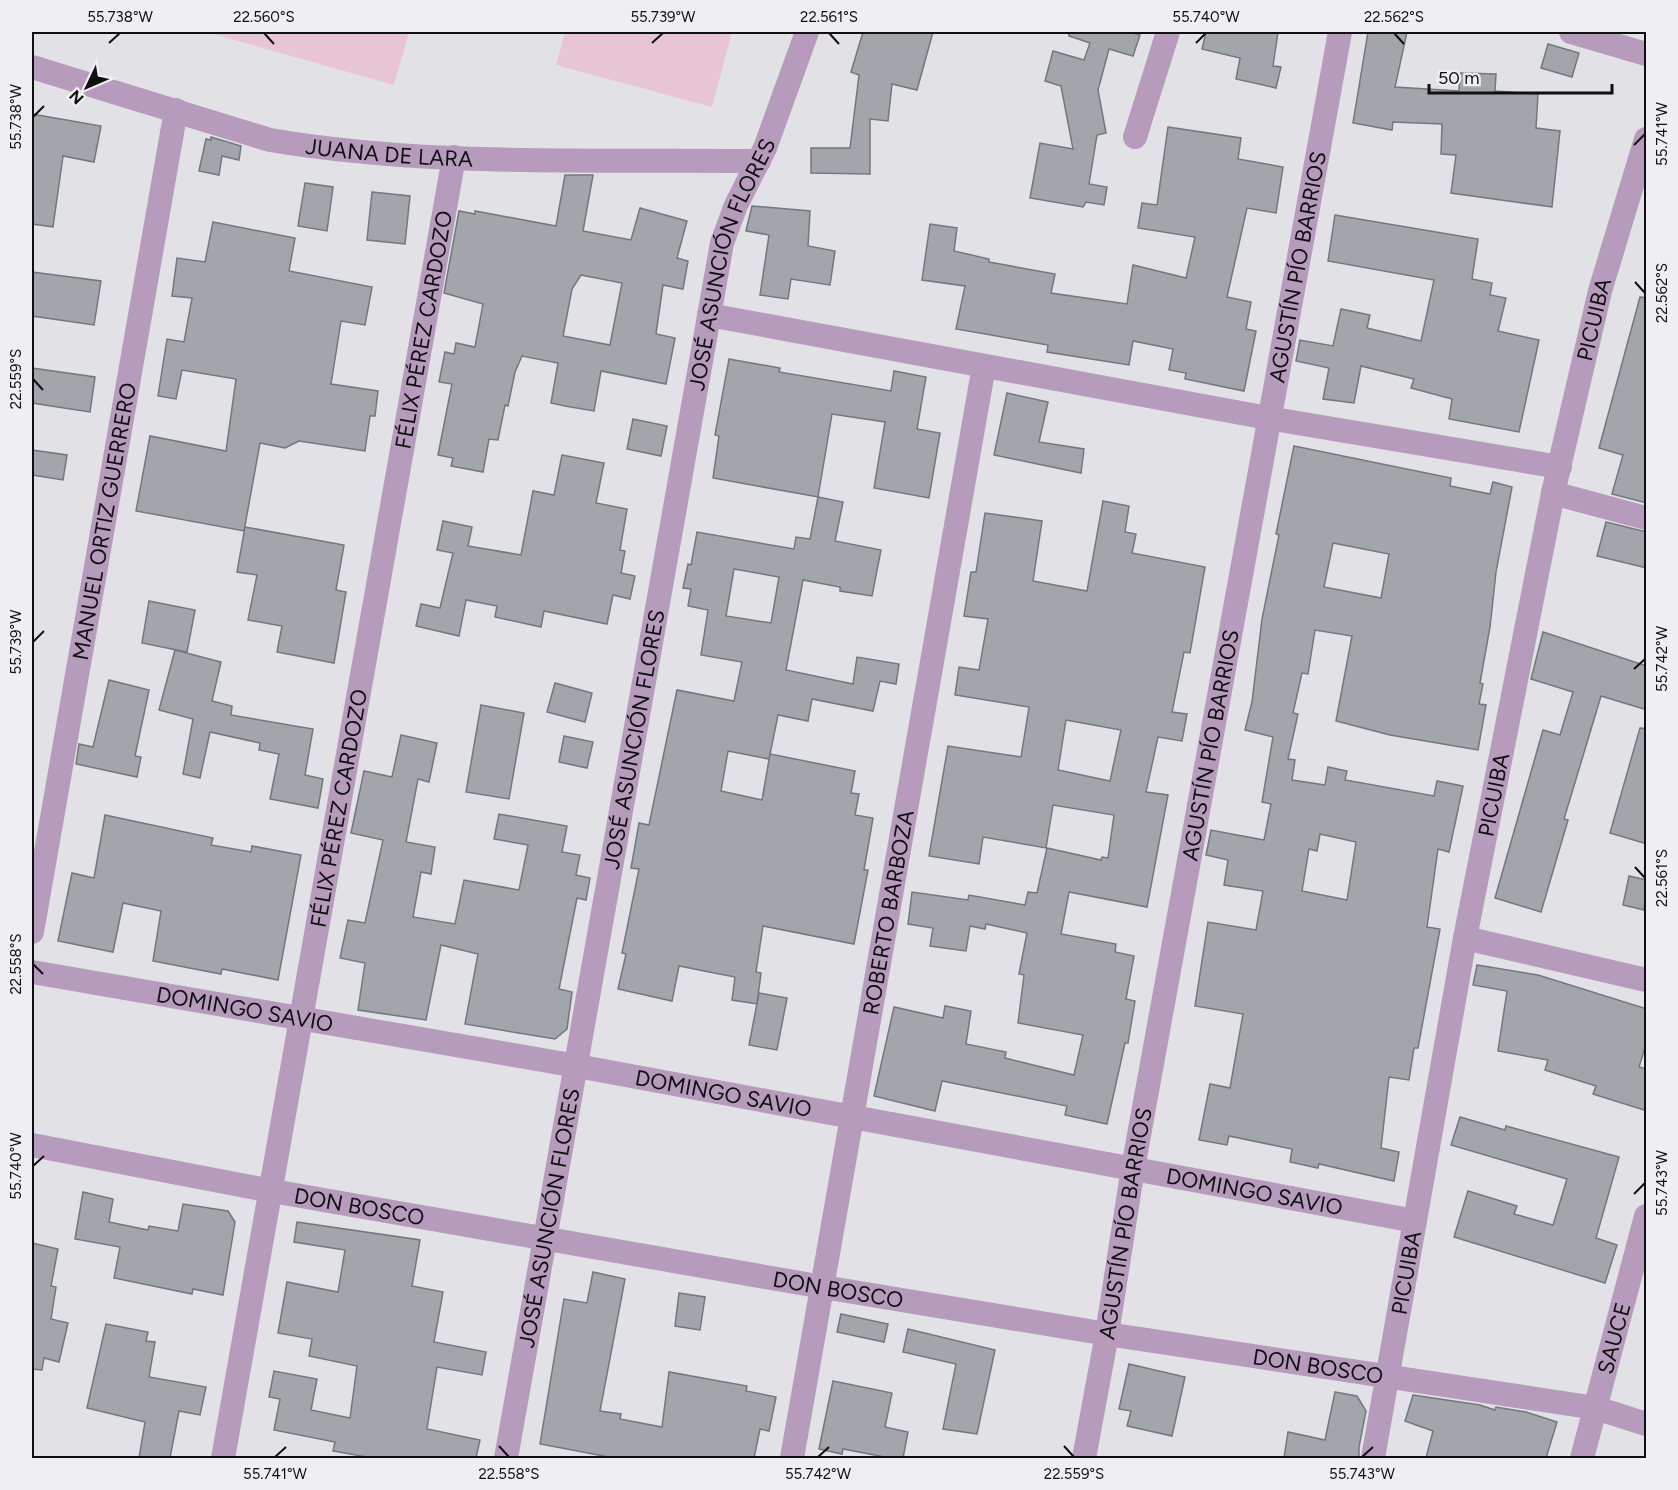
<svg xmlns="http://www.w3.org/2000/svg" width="1678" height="1490" font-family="Figtree,sans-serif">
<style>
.green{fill:#e8c5d4}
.building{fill:#a2a5a9;stroke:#74777b;stroke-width:1.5;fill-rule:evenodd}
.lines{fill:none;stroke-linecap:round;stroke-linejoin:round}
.minor{stroke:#b69bbc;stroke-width:24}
.ticks{fill:none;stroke:#101012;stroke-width:2}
.labels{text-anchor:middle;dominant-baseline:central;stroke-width:4.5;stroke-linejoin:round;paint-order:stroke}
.street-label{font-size:22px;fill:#101012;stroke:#eeeef3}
.neatline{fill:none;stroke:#101012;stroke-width:2}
.ticks-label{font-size:15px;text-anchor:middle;fill:#101012}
</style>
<rect width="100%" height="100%" fill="#e1e1e6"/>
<g class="green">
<polygon points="206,32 409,32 394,85"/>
<polygon points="565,32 732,32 712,107 556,65"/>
</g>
<g class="building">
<polygon points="863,32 933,32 917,90 892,84 888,121 870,119 870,174 811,173 811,148 850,148 859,75 851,72"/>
<polygon points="1069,32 1129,32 1140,35 1133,56 1109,49 1098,90 1106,133 1097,135 1089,184 1107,187 1104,205 1086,202 1083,207 1030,198 1040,143 1073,149 1061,86 1045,81 1053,51 1084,60 1090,43 1069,36"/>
<polygon points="1206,32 1278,32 1273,66 1281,67 1276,88 1236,79 1240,58 1202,49"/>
<polygon points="1368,32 1407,32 1395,87 1459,91 1460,73 1496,74 1495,91 1538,94 1536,128 1560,131 1552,207 1451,193 1456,155 1441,154 1442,124 1393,122 1392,130 1353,123"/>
<polygon points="1548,44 1579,53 1572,77 1541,68"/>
<polygon points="32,114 101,126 94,162 63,156 53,227 32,224"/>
<polygon points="1168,127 1241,138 1238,159 1283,167 1276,213 1247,208 1227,297 1251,302 1246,329 1256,331 1244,391 1185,379 1186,373 1169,370 1173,349 1133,341 1129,365 1047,352 1048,345 956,329 965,286 922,280 930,224 957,228 954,251 989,259 989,262 1055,274 1051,293 1127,304 1133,265 1186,278 1195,237 1138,228 1142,203 1157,205"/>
<polygon points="211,137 241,146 239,160 222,156 219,175 199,171 206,139 211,140"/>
<path d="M565 175H593L583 231 631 240 640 208 687 221 677 258 688 261 683 289 663 285 656 334 675 338 666 384 601 371 594 411 565 406 551 403 558 363 522 356 515 372 508 406 505 405 498 440 489 439 483 472 451 466 453 458 438 455 452 384 439 382 445 352 454 354 456 343 475 347 483 304 444 293 459 211 475 214V211L556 226ZM581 275 622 283 610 345 563 336 572 289Z"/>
<polygon points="305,183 333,187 327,231 298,226"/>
<polygon points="372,192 410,196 405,244 367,240"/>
<polygon points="752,206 810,211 808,246 835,251 830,285 791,279 788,299 760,295 769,235 746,231"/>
<polygon points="1335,215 1478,239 1472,279 1492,283 1490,295 1506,298 1498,331 1539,340 1519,432 1449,419 1452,399 1411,388 1414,379 1361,366 1354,403 1323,399 1329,368 1296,361 1300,340 1333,346 1341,309 1370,315 1367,328 1421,341 1434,280 1328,261"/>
<polygon points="213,222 295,238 289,271 372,287 365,325 341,321 331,384 378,391 375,416 370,416 365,451 299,441 285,448 260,443 244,531 136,511 150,436 226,451 236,379 182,370 176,399 158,396 167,339 184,342 192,298 172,296 177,258 205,262"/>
<polygon points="32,272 101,281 94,325 32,316"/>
<polygon points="1640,297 1647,298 1647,503 1612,494 1623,455 1599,448"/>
<polygon points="729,359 780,368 779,372 891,391 894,371 926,377 917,429 940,433 929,498 874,488 885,422 832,414 818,497 713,478 719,436 715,435"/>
<polygon points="32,368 95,377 90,412 32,403"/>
<polygon points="1007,393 1048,402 1039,442 1084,449 1081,473 994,455"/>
<polygon points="633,419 667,426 661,456 627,449"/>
<path d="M1294 446 1451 478 1450 486 1490 494 1493 482 1512 487 1496 572 1490 627 1480 683 1483 684 1479 704 1486 705 1478 750 1390 735 1336 721 1352 636 1315 630 1308 674 1302 673 1293 713 1298 714 1288 759 1295 760 1292 780 1325 785 1328 767 1347 771 1345 780 1434 796 1437 781 1463 786 1449 852 1438 849 1427 927 1440 929 1418 1048H1414L1409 1080 1389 1077 1381 1148 1399 1152 1394 1181 1319 1164 1318 1168 1290 1162 1292 1149 1229 1136 1227 1145 1199 1140 1210 1084 1230 1088 1243 1014 1195 1006 1208 922 1256 930 1263 891 1224 885 1228 860 1206 855 1211 830 1264 840 1271 804 1262 802 1273 737 1245 730 1252 702 1262 619 1279 535 1276 534ZM1333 543 1389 554 1381 598 1324 587ZM1320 834 1356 842 1347 900 1302 891 1309 849 1317 851Z"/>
<polygon points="32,450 67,455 63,480 32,475"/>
<polygon points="562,455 604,463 596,503 627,509 620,550 625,551 621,573 635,576 630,599 613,595 607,624 544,611 541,627 495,617 497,606 466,600 459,636 416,626 421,604 440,608 453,553 437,550 443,521 472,527 468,546 521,555 533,491 554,495"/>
<path d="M818 497 843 502 835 541 881 550 872 596 840 591V587L803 580 786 670 853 684 857 657 899 664 896 684 880 681 873 711 812 699 808 721 778 715 770 754 855 771 851 793 859 794 855 815 873 818 864 870H868L854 944 763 926 756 972 761 973 757 1004 732 1000 735 977 679 966 672 1001 618 989 626 954 622 953 639 869 631 868 639 823 649 825 677 690 734 701 742 662 701 655 708 610 688 606 691 589 683 588 688 564 691 565 697 532 794 549 796 537 810 539ZM734 569 779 577 771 623 726 616ZM728 751 769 759 770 754 762 800 721 791Z"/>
<path d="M1103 501 1129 506 1125 532 1136 534 1132 553 1205 567 1190 653 1184 652 1172 712 1187 714 1182 741 1158 737 1146 792 1168 795 1147 907 1069 892 1061 934 1116 944 1115 952 1134 956 1126 999 1135 1001 1128 1043H1125L1107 1124 1065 1115 1067 1106 942 1081 935 1111 874 1096 894 1007 943 1018 945 1006 971 1011 966 1044 1006 1052 1005 1058 1074 1075 1083 1035 1018 1023 1024 975 1019 974 1027 933 986 924 985 929 970 926 966 951 930 946 933 928 908 924 912 892 968 900 969 895 1025 905 1028 892 1037 893 1047 848 1101 860 1102 857 1108 858 1114 815 1053 805 1046 848 983 837 979 864 929 856 948 746 1021 757 1029 707 955 695 959 667 979 670 988 619 964 616 971 572H976L985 513 1042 521 1033 581 1087 591ZM1066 720 1121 730 1110 781 1058 770Z"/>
<polygon points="1606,522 1647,532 1647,568 1597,556"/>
<polygon points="245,527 344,545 336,590 346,592 334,663 277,652 282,626 248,620 257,575 237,572"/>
<polygon points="149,601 195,610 187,652 142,643"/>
<polygon points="1543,632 1647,666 1647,710 1601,696 1564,819 1568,820 1541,912 1495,898 1543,730 1560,735 1573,692 1531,679"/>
<polygon points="175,650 221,662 212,701 232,706 231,715 313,729 305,775 323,779 318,808 270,799 279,754 259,750 260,743 210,732 200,778 183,774 193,719 159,710"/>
<polygon points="109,680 149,690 135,756 141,757 137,777 76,764 79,744 93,747"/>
<polygon points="555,683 592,693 585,722 547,712"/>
<polygon points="481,705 524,713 509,799 466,792"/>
<polygon points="1640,728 1647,729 1647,844 1610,833"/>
<polygon points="401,735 437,743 429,782 418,779 406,842 435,847 431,874 421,872 413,917 455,924 464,880 519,890 528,845 494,839 499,814 567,826 562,852 580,855 576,875 590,878 586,900 577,898 559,989 572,992 567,1029 555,1039 465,1024 478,954 441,945 426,1020 358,1010 365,963 340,958 348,920 365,923 383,840 351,833 364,771 392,777"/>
<polygon points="564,736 593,742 587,768 559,762"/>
<polygon points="105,815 213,838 211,845 251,852 252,846 301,855 278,980 222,969 221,974 153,961 161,911 123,903 113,952 58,941 72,873 94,878"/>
<polygon points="1629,876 1647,880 1644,910 1623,905"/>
<polygon points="1477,965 1538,975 1647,1009 1647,1041 1639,1067 1647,1069 1647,1111 1593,1094 1596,1086 1545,1070 1548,1060 1498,1051 1507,991 1473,985"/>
<polygon points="759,993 787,998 777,1050 749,1045"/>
<polygon points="1460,1117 1505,1130 1506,1126 1619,1157 1596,1238 1617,1245 1605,1283 1454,1237 1468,1191 1517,1206 1514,1214 1553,1225 1567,1179 1451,1145"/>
<polygon points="83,1192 113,1199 109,1222 148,1230 149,1226 178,1231 183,1204 228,1211 235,1222 223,1295 193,1289 192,1294 114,1278 120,1247 75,1239"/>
<polygon points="297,1222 420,1240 412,1286 443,1292 434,1342 486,1352 482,1375 437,1367 427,1429 480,1440 476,1458 372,1458 333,1451 335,1442 274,1430 280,1399 269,1397 274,1371 317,1379 311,1410 350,1418 357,1366 309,1356 312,1339 278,1333 287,1282 338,1292 345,1250 294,1242"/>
<polygon points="32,1243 58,1249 51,1286 56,1287 51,1319 68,1323 59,1362 44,1358 42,1370 32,1369"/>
<polygon points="593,1272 625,1279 600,1411 621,1414 620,1419 662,1427 669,1372 747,1386 746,1391 776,1397 769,1431 760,1429 754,1458 614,1458 540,1444 564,1299 587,1303"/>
<polygon points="679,1293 705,1297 700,1330 675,1326"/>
<polygon points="841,1314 888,1324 884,1342 837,1332"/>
<polygon points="106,1324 148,1332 146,1341 155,1342 149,1377 206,1387 200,1415 179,1411 170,1458 139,1458 145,1422 87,1408"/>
<polygon points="908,1329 995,1350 977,1434 943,1429 956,1364 903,1352"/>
<polygon points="1129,1364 1185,1377 1172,1436 1127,1426 1131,1411 1119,1409"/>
<polygon points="833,1381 892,1393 885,1427 908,1432 903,1458 890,1458 843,1449 842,1454 819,1449"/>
<polygon points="1335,1392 1357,1396 1366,1411 1359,1447 1359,1458 1284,1458 1288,1432 1325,1440"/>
<polygon points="1413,1395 1480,1405 1495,1410 1496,1407 1526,1412 1557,1422 1546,1458 1426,1458 1433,1431 1405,1421"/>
</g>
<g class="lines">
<g class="minor">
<polyline points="1571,32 1646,54"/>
<path id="s1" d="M32 67 270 140C430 167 597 159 759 161"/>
<polyline points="1135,137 1168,32"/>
<polyline points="709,315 1268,418 1560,467"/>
<polyline points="1553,493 1646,518"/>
<path id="s2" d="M32 932 176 110"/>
<polyline points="1465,938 1646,980"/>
<path id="s3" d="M32 972 577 1066 1415 1221"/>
<path id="s4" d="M32 1145 272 1191 823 1287 1107 1334 1596 1408 1646 1424"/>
<path id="s5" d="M223 1458 454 157"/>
<path id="s6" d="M506 1458 722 243 736 205 765 148 807 32"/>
<path id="s7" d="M792 1458 984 366"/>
<path id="s8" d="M1084 1458 1107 1334 1133 1168 1340 32"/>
<path id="s9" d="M1373 1458 1465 938 1553 493 1600 291 1646 139"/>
<path id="s10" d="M1582 1458 1646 1216"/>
</g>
</g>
<path class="ticks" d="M264 33 274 44M829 33 839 44M1394 33 1404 44M109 43 120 33M652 43 663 33M1196 43 1206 33M33 117 44 106M1634 145 1645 134M1635 282 1645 293M33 379 43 390M33 642 44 631M1634 669 1645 659M1635 867 1645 878M33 964 43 974M33 1166 44 1156M1634 1194 1645 1183M499 1446 509 1457M1064 1446 1074 1457M275 1457 286 1447M818 1457 829 1447M1362 1457 1373 1447"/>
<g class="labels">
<g class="street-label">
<text stroke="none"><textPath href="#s1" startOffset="369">JUANA DE LARA</textPath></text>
<text stroke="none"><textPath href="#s6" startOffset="1216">JOSÉ ASUNCIÓN FLORES</textPath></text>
<text stroke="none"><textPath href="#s8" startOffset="1210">AGUSTÍN PÍO BARRIOS</textPath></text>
<text stroke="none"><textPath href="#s9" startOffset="1160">PICUIBA</textPath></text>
<text stroke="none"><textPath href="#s5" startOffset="1146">FÉLIX PÉREZ CARDOZO</textPath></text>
<text stroke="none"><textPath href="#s2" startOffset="417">MANUEL ORTIZ GUERRERO</textPath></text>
<text stroke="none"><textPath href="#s6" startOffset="730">JOSÉ ASUNCIÓN FLORES</textPath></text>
<text stroke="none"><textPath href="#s8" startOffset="724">AGUSTÍN PÍO BARRIOS</textPath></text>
<text stroke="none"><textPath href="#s9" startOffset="674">PICUIBA</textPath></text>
<text stroke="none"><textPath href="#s5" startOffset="660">FÉLIX PÉREZ CARDOZO</textPath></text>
<text stroke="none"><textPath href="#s7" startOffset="554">ROBERTO BARBOZA</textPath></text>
<text stroke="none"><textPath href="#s3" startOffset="216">DOMINGO SAVIO</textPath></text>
<text stroke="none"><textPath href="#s3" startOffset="702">DOMINGO SAVIO</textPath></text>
<text stroke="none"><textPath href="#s3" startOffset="1242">DOMINGO SAVIO</textPath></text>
<text stroke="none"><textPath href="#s4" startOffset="333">DON BOSCO</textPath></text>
<text stroke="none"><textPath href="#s6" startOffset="244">JOSÉ ASUNCIÓN FLORES</textPath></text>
<text stroke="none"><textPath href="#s8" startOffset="238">AGUSTÍN PÍO BARRIOS</textPath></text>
<text stroke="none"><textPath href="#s9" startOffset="188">PICUIBA</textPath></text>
<text stroke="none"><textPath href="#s4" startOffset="819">DON BOSCO</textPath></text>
<text stroke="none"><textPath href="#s10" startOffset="124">SAUCE</textPath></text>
<text stroke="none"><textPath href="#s4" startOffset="1305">DON BOSCO</textPath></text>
</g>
</g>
<rect width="1678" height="1490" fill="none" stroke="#eeeef3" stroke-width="66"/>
<g transform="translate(87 87) rotate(226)" stroke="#eeeef3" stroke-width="4.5" paint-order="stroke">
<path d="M0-4.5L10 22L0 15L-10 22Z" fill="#101012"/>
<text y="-9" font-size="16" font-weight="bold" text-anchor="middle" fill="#101012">N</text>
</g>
<path d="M1429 84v9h183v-9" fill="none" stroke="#101012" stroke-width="3"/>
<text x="1438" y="84" font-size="18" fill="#101012" stroke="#eeeef3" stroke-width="4.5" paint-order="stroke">50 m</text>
<rect x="33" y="33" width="1612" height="1424" class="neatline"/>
<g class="ticks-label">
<text x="120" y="22">55.738°W</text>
<text x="264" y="22">22.560°S</text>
<text x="663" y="22">55.739°W</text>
<text x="829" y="22">22.561°S</text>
<text x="1206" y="22">55.740°W</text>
<text x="1394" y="22">22.562°S</text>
<text transform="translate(16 117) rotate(-90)" y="5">55.738°W</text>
<text transform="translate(1662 134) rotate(-90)" y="5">55.741°W</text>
<text transform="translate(1662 293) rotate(-90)" y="5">22.562°S</text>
<text transform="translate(16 379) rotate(-90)" y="5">22.559°S</text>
<text transform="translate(16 642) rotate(-90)" y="5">55.739°W</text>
<text transform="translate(1662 659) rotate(-90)" y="5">55.742°W</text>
<text transform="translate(1662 878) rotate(-90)" y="5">22.561°S</text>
<text transform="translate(16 964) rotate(-90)" y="5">22.558°S</text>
<text transform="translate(16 1166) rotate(-90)" y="5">55.740°W</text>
<text transform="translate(1662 1183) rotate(-90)" y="5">55.743°W</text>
<text x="275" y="1479">55.741°W</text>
<text x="509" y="1479">22.558°S</text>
<text x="818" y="1479">55.742°W</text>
<text x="1074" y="1479">22.559°S</text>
<text x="1362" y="1479">55.743°W</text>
</g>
</svg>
